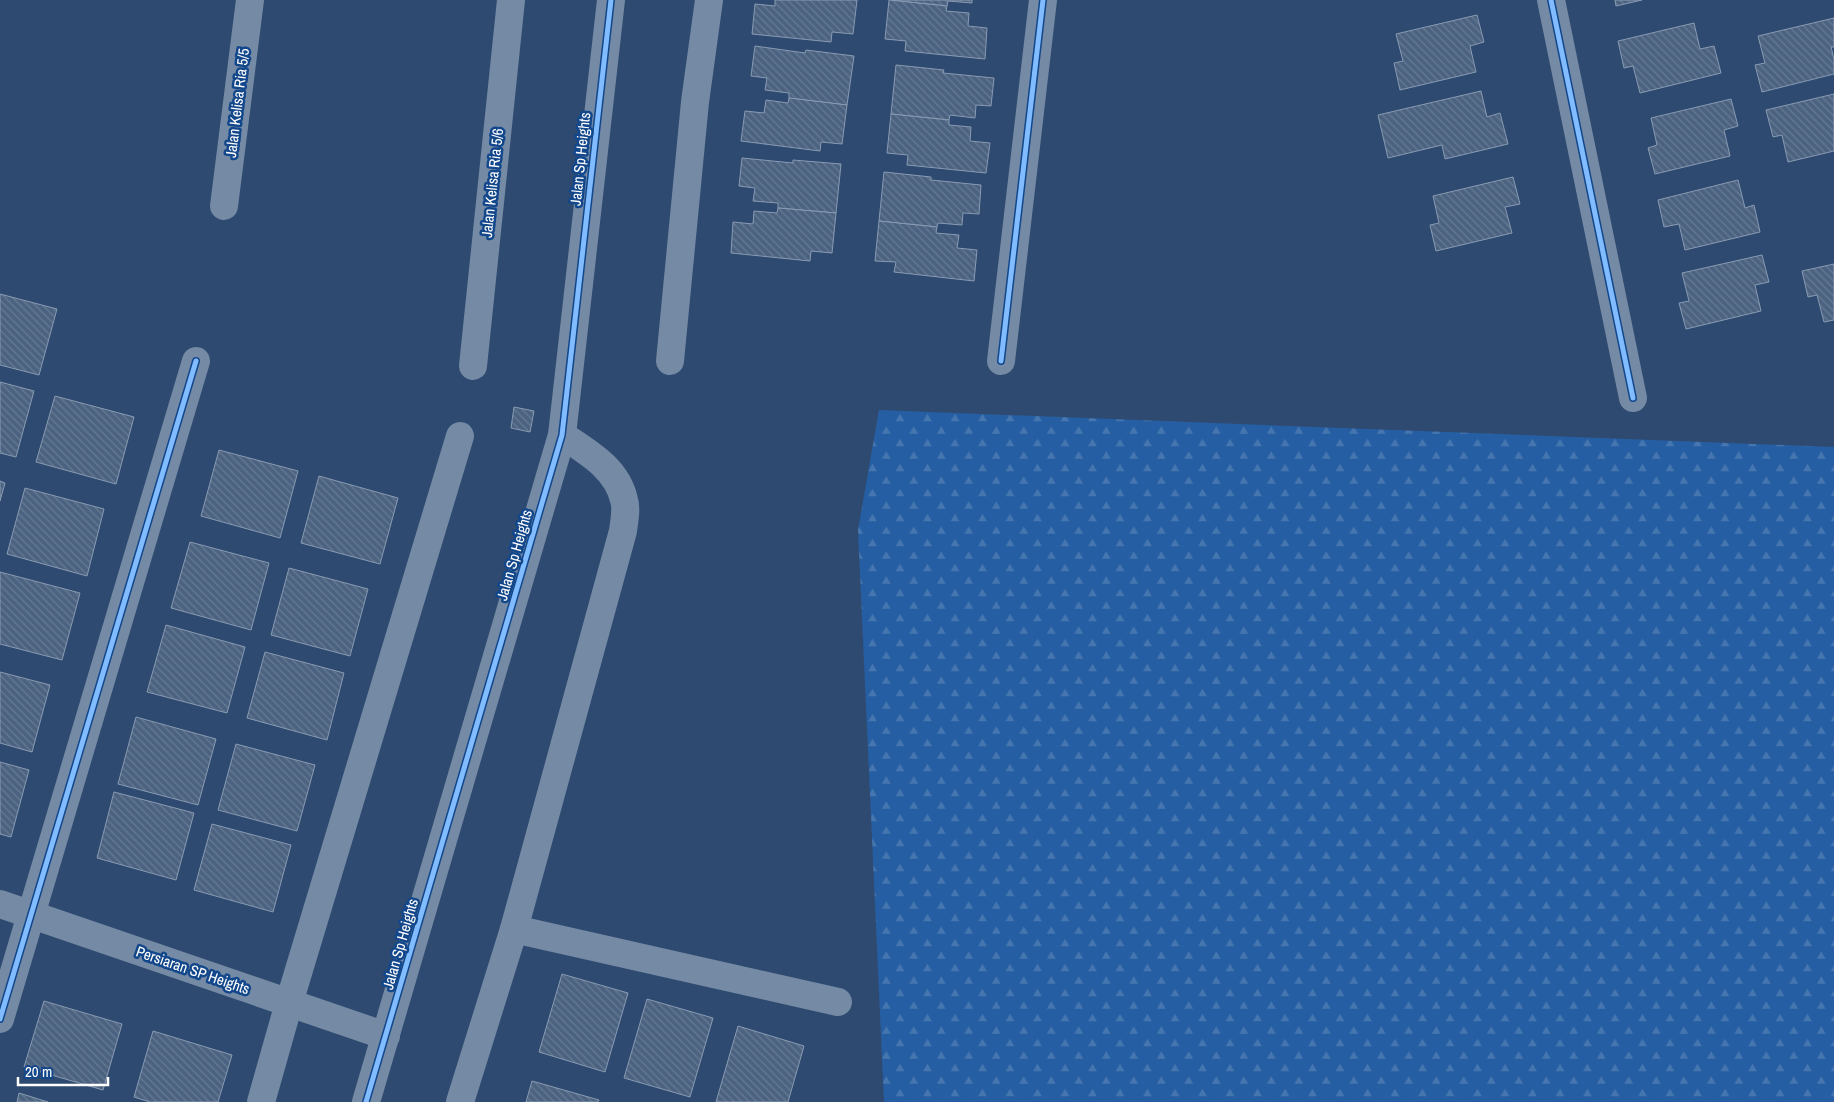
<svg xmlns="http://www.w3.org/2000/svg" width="1834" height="1102" font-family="'Archivo Narrow',sans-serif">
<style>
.forest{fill:url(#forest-firs)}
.building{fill:url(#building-back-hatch);stroke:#899bb3}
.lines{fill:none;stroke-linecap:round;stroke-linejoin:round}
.minor{stroke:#758aa4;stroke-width:28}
.cycleway-casing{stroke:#13478b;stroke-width:8}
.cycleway{stroke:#80bcff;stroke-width:5}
.labels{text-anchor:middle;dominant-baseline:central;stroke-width:5;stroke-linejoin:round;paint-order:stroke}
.street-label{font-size:15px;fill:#fff;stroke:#13478b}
</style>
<defs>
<pattern id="forest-firs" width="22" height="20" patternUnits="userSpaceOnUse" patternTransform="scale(1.25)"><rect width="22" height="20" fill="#255ea2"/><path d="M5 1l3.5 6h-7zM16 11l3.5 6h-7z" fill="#4676b0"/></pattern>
<pattern id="building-back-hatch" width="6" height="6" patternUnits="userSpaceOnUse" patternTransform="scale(1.25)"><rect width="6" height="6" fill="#4b6280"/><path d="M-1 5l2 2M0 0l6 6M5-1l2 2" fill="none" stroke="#667a93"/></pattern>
</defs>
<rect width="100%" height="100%" fill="#2e4a70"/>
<polygon class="forest" points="879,410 1834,447 1834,1102 884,1102 858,530"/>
<g class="building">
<polygon points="775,0 857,0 853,34 832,32 831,42 752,34 755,4 775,6"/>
<polygon points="889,0 972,0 972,3 948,1 947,6"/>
<polygon points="889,0 947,6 946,11 969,13 968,26 987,28 985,59 905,51 906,41 885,39"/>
<polygon points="1615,0 1642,0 1616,6"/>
<polygon points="1477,15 1484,42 1470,46 1476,72 1400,90 1394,63 1403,61 1396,34"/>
<polygon points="1834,18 1834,47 1831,47 1834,59 1834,74 1762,92 1755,65 1765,63 1758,36"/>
<polygon points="1694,23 1700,49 1714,46 1721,73 1640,93 1633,66 1624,68 1618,41"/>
<polygon points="755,46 805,53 806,50 854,56 847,105 789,98 789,93 765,90 767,78 751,76"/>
<polygon points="896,65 944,70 943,73 994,78 991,106 976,105 975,118 950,115 949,120 891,114"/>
<polygon points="1481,91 1487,117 1500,113 1508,144 1445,159 1442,145 1388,158 1378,115"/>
<polygon points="1834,94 1834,151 1788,162 1782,135 1773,137 1766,110"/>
<polygon points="789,98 847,105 842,144 821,142 820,151 741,141 745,111 764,113 766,100 788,103"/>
<polygon points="1731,99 1738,126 1724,130 1730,156 1655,174 1648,148 1657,145 1651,118"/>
<polygon points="891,114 949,120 949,125 971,127 970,141 990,143 986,173 907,165 908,155 887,153"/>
<polygon points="742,158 793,163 793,160 841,164 836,213 778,208 778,203 753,201 755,188 739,186"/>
<polygon points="884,172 931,177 931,180 981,185 979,214 963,213 962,225 938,223 937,227 879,221"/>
<polygon points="1513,177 1520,204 1505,207 1512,233 1436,251 1430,225 1439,223 1433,196"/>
<polygon points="1738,180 1745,208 1754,205 1760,232 1685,250 1679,224 1664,227 1658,200"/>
<polygon points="778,208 836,213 832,253 811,251 810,261 731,253 733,222 753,224 754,211 777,213"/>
<polygon points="879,221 937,227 936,233 959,235 957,248 977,250 974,281 894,272 896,262 875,261"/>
<polygon points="1762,255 1769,282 1755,285 1761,311 1686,329 1679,303 1689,301 1682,273"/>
<polygon points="1834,264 1834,320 1824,322 1817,295 1808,297 1802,271"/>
<polygon points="0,294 57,309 39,375 0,365"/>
<polygon points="0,382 34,391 16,457 0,453"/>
<polygon points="55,396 134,417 116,484 36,462"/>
<polygon points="514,407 534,411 530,432 511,428"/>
<polygon points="219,450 298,471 280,538 201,516"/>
<polygon points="319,476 398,498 380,564 301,543"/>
<polygon points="0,481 5,483 0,501"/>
<polygon points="25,488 104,509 87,576 7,554"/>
<polygon points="190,542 269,563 251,630 171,608"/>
<polygon points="289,568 368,589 350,656 271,635"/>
<polygon points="0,572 80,593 62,660 0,644"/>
<polygon points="166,625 245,647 227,713 147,692"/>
<polygon points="265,652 344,673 327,740 247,718"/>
<polygon points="0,672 50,685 32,752 0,743"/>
<polygon points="136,717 216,739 198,805 118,784"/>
<polygon points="236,744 315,765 297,831 218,810"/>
<polygon points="0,762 29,770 11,837 0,834"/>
<polygon points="114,792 194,813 176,880 97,858"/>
<polygon points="212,824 291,845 273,912 194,890"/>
<polygon points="562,974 628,993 605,1072 539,1052"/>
<polygon points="647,999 713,1018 690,1097 624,1078"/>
<polygon points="44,1001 122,1024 103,1090 24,1067"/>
<polygon points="738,1026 804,1046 788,1102 716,1102"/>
<polygon points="153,1031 232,1055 218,1102 150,1102 134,1097"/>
<polygon points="532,1081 599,1100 598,1102 526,1102"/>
<polygon points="19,1093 48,1102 17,1102"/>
</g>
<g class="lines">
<g class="minor">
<polyline points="1551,0 1633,398"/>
<polyline points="224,206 250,0"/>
<polyline points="670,361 695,102 709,0"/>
<polyline points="1001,361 1043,0"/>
<polyline points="473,366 511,0"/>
<polyline points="0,904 386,1036"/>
<polyline points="514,929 838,1002"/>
<polyline points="0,1019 196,361"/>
<polyline points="261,1102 289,1003 460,436"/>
<polyline points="366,1102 562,435 611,0"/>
<path d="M460 1102 514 929 623 531C624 522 627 509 624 500 617 468 587 452 562 435"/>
</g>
<g class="cycleway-casing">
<g id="cycleway">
<polyline points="1551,0 1633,398"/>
<polyline points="1001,361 1043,0"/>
<polyline points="0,1019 196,361"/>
<polyline points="366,1102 562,435 611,0"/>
</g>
</g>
<use href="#cycleway" class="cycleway"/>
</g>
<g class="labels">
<g class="street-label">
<text transform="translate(237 103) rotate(-83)">Jalan Kelisa Ria 5/5</text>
<text transform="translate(580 159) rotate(-84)">Jalan Sp Heights</text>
<text transform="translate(492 183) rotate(-84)">Jalan Kelisa Ria 5/6</text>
<text transform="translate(514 555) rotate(-74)">Jalan Sp Heights</text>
<text transform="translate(400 944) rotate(-74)">Jalan Sp Heights</text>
<text transform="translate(193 970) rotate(19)">Persiaran SP Heights</text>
</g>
</g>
<path d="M18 1077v8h90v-8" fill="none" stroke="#ffffff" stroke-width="2.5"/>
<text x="25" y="1077" font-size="15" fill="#ffffff" stroke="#13478b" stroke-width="4" paint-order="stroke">20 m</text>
</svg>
